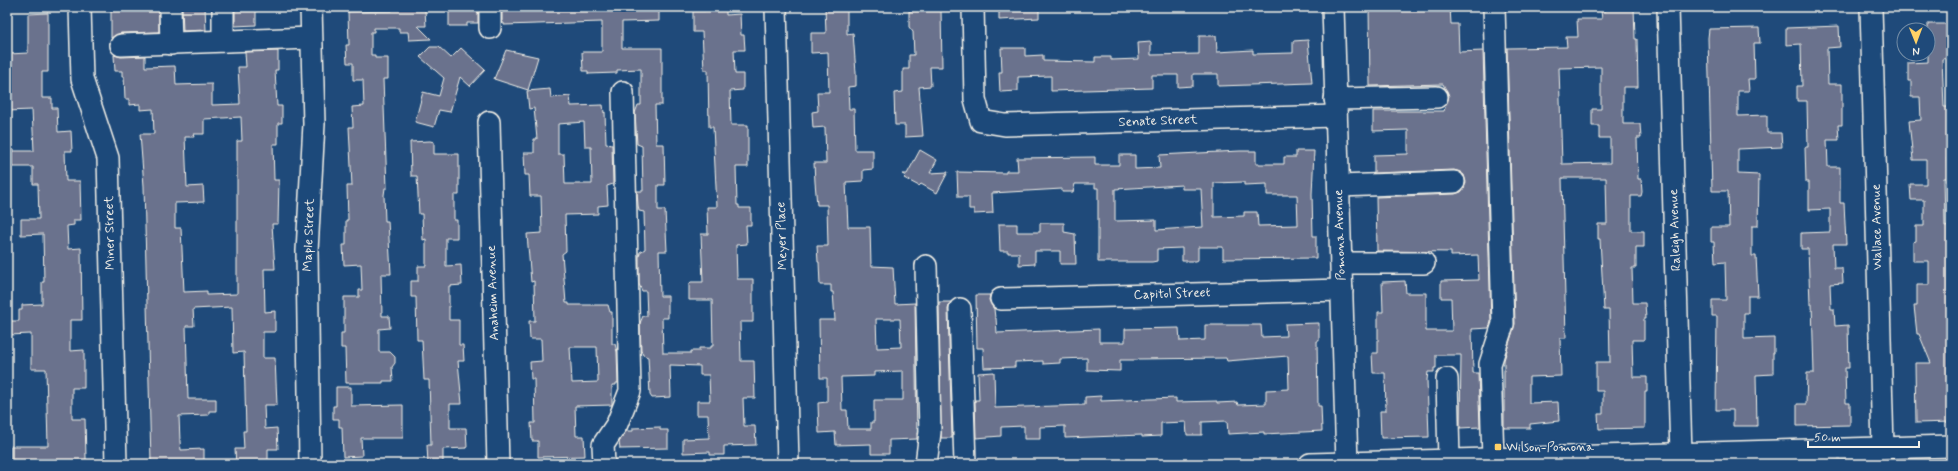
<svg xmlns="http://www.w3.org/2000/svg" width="1958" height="471" font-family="Mynerve,sans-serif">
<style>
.building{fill:#6a728d;stroke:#f4f1e8;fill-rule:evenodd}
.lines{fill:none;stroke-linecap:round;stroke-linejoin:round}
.minor-casing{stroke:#f4f1e8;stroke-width:24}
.minor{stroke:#1f4a7a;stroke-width:21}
.poi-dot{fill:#ffd166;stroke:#1f4a7a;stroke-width:1.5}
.labels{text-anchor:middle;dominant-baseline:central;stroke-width:3;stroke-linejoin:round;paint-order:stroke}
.street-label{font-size:13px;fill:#f4f1e8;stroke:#1f4a7a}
.poi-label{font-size:13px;fill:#f4f1e8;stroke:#1f4a7a;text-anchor:start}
</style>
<rect width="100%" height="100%" fill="#1f4a7a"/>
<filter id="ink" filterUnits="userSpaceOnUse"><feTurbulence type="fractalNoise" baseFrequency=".025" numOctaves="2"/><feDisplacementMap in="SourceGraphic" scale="8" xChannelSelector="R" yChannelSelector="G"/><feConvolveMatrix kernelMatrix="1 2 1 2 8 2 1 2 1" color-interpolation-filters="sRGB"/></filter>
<g filter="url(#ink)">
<g class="building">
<polygon points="111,7 159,7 159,32 121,33 111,38"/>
<polygon points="182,7 205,7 206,30 183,31"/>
<polygon points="235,7 256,7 256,25 235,26"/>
<polygon points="392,7 419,7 419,10 425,10 426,26 418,26 431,39 409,40 408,32 399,32 399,28 374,28 374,32 371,32 371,55 375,55 375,58 388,58 388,79 383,79 387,188 385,188 384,195 385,221 388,221 391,274 381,274 382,316 389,316 390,328 379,329 379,352 390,352 395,357 395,363 392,367 393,381 383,381 383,383 346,383 345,348 341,348 341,333 344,333 344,297 359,297 359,290 362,290 361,264 344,265 343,245 346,245 346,220 348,220 347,186 352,186 349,127 353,127 352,107 364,106 363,80 353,80 353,63 347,63 346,45 349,45 348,12 392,11"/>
<polygon points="449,7 478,7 478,23 467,23 467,26 449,26"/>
<polygon points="502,7 659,7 659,21 622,22 622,48 662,48 662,105 655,105 656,144 664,144 665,185 658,185 658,210 665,210 667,251 659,251 660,296 668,296 668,318 662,318 663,353 691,353 691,351 699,351 699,348 711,348 711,346 713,346 712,300 689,300 689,284 691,282 703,282 701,234 708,234 707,207 717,207 713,127 709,127 708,70 704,70 702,32 693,32 693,11 705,11 705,7 726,7 726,15 740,14 741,35 744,35 745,50 734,50 735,74 743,74 743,90 730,91 731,125 748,125 748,167 736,167 737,205 739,205 739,208 751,208 751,225 746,225 747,244 736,245 737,279 753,279 753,322 740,322 741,361 754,361 755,398 743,398 744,426 755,426 756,445 724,446 724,455 710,455 710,452 683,453 683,439 709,438 708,415 697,415 697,401 710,401 709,375 700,375 700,366 670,365 671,397 652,398 650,395 648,357 643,355 641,350 640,323 643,316 647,316 646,291 642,291 639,284 639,257 640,252 645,249 644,212 639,211 638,205 637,191 643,191 642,146 637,144 635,113 638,105 641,105 641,69 617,70 617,73 588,74 588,71 583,71 582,52 602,52 602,22 504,25 504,23 502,23"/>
<path d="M825 7H847V34L853 33 856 73V86L848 87 849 109H854L855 150H873V169L863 170V181L846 182 848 227H870L871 266 893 267 895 304 915 303 917 439 889 440V454H871V444L836 445 835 432 819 433 818 403 827 402V378H820L819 320H835L833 292H831V285H820L819 262H818L817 246H828L827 205H817L815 182 814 163H826L825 127 813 128 812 112 818 111 817 92H829L828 52 811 53V33H826ZM876 319H900L901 347 877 348ZM903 371V400H874V422H871V429H848L847 410H842L841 377 874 376V372Z"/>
<polygon points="999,7 1039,7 1039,18 999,20"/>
<polygon points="1369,7 1450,7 1451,24 1458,24 1459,52 1483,51 1491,322 1489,328 1472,329 1473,373 1478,373 1480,427 1460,428 1461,355 1436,355 1436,368 1434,368 1434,372 1428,372 1427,380 1429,437 1381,438 1380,411 1386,411 1385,373 1373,373 1372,353 1378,353 1378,312 1383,312 1382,282 1405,281 1406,293 1426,293 1426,331 1452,331 1451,298 1441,298 1441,281 1479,280 1478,255 1451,256 1451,252 1377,251 1376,197 1455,194 1461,192 1464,188 1466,182 1464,175 1460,172 1454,170 1374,173 1374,155 1408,154 1408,130 1373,131 1373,111 1444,111 1449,96 1443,84 1370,86"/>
<path d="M1606 7H1634L1635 39H1637L1638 87H1623V124H1640L1641 138H1637L1638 179H1641L1642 192 1641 196H1631V231H1644V247H1636V268H1632L1633 303H1645L1646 319H1644V340H1632L1633 377H1647V392H1645V428L1599 429 1598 414H1603V391H1596V362H1610L1609 310H1604L1600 239H1598V224H1607L1606 178H1562L1566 338H1560L1561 376 1529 377V403L1558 402 1559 421 1530 424V428H1504V360L1515 324 1507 48 1567 47 1566 37H1578L1577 19H1602L1601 11H1606ZM1601 67V109H1592V126H1599V138H1610V163L1562 164 1559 68Z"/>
<polygon points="941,10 942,67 930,67 931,86 919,87 923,136 905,137 905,125 895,125 894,93 903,92 903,69 909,69 909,55 914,55 913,32 909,27 909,11"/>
<polygon points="48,13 48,72 42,72 42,98 52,98 52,108 57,108 58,132 71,131 72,151 65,151 66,181 80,181 81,220 74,220 74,225 67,226 68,249 81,248 82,320 70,320 70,351 84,350 84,388 72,388 72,419 85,419 86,458 86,462 81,462 81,464 11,464 11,446 48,446 46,369 31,369 31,334 9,335 8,321 19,321 19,310 22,310 22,305 42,304 42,282 44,282 43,234 21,235 21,219 39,219 38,184 33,184 33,167 12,167 12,151 34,151 32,110 7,111 7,95 11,94 9,54 28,53 28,14"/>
<polygon points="1928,24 1951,24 1951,58 1942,59 1944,107 1951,107 1951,158 1947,158 1948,178 1944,178 1945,226 1951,225 1951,301 1949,301 1951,346 1951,422 1916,423 1915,363 1931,363 1919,334 1917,334 1914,306 1917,306 1917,285 1929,285 1929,261 1913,261 1913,242 1916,241 1916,226 1924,226 1924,200 1911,200 1910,184 1926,184 1926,160 1913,160 1909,121 1921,120 1920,97 1911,97 1911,81 1908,81 1908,63 1928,62"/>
<polygon points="1839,26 1840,47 1827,48 1828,84 1842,84 1842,125 1838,125 1839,140 1827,140 1828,167 1840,167 1840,203 1844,203 1846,244 1833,244 1834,268 1842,268 1843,283 1830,284 1831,309 1834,309 1835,326 1848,325 1849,368 1845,368 1846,403 1850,403 1850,425 1797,426 1797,404 1806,404 1807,373 1814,373 1812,304 1810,304 1808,249 1801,249 1801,233 1830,232 1830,209 1809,210 1809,182 1806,182 1805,147 1808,147 1807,101 1797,101 1797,86 1802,86 1801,44 1786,45 1786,28"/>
<polygon points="1759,28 1760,43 1754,43 1755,79 1748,79 1749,91 1738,91 1738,116 1767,115 1767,133 1781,133 1782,147 1738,149 1738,174 1759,175 1758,226 1752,226 1752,256 1756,256 1758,296 1748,296 1748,313 1744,313 1744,339 1774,338 1774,353 1773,353 1773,374 1756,375 1757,426 1733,426 1733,410 1716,410 1717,316 1712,316 1712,300 1726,300 1725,262 1715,263 1714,242 1711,242 1711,227 1729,227 1728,191 1712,191 1708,38 1709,29"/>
<polygon points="1199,36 1216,36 1217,52 1253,50 1253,54 1293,53 1293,41 1308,40 1312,83 1218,86 1218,74 1193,74 1193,86 1178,87 1178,75 1152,75 1152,88 1051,91 1051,76 1018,77 1018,91 1000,92 999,72 1002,72 1001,48 1025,48 1025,56 1043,55 1043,61 1095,62 1095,57 1111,57 1111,60 1139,59 1138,43 1151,42 1151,55 1199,54"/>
<polygon points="430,47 439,47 451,58 461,48 485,70 470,86 460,77 450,112 439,110 434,127 415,122 423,92 439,96 444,78 420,57"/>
<polygon points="506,50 538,57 528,90 494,79"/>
<path d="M278 51V70H275L277 106H282V123H278V144H273L274 180H279L278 224H272L275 269H264L265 312 275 311V332H263V358H275L277 405H264L265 429 277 428 278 449H268V464H236L235 449H244L243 431H246L244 352 233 353 232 307 193 309 194 326H186L188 399H216V411H209V415L179 416 180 442 181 450 204 449V464H157V462H151L144 186 140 134H154L153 109 140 110V104L129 105V99H125L124 76H122V71H115L114 55 121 57 145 56V67L175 66 176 85 212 84V105L240 104 238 67H246L245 52ZM241 117 242 141H237V294L207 295V291L184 292 181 228H175V203L204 202 203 186 187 187 185 137H194L193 134H204V119Z"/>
<path d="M550 89 551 98 570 96 571 106 603 105 604 113 605 112 606 144 612 145 613 184 607 186 608 205 598 206V214L565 215 566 251 562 254 566 303H569V305H608L610 312H612V344H615L617 352 618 383H616V385H612V405L575 406 576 436H584L585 456 538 457V441H532L531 423H535L534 379H531L530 362 542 361 541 339H530L529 321H535L534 281 531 282 527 234 542 233 541 196H530L529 175H525L524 153H534V139H537L534 108 529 109 527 91ZM584 122 585 147H591L592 184H565L564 154H558V124ZM570 347H597L598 382 572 383Z"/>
<polygon points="430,141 434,142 434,154 459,154 459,195 454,195 454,220 457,220 457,238 446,238 446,266 461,265 462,285 449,286 449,320 459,320 459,345 463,345 464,361 458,361 462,404 450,404 450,428 466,428 467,448 443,449 443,464 428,464 427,445 431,445 429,380 424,380 422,340 417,340 416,297 411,297 411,281 418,281 418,266 426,266 426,239 423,240 422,214 419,214 417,176 411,176 410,142"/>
<polygon points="920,150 937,160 930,173 948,172 937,193 921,184 919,186 904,178 906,176 902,174 907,174"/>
<path d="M1240 151H1256V164H1284V157H1296V151H1314L1312 194 1313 236H1316V258L1223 259V247H1198V260L1196 261H1182V248L1157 249V261L1152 262H1098V188H1095V184H1075L1073 192H1062V189L992 193 993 213 974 214V209H969V197H958L957 172 1006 173V171H1018L1017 158 1095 157V165H1119V155H1135V169L1160 168 1159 155ZM1244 182V185L1267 184V195H1297L1298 225 1258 226 1257 212H1244V216L1214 217V183ZM1182 185V189H1201L1203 227 1156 230V220L1115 221V189Z"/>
<polygon points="1040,223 1064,223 1064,232 1075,234 1076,264 1060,264 1060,251 1035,251 1035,264 1019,265 1019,253 1008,253 1008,251 1000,251 999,224 1017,224 1017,232 1040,232"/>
<polygon points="976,295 990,295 989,300 994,309 995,318 996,318 997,333 1099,329 1099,342 1125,342 1125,329 1179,328 1180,341 1205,340 1205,325 1261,325 1262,337 1286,336 1285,324 1319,323 1319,341 1317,341 1318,406 1321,406 1322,431 1264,434 1264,432 1228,434 1227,421 1202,422 1202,435 1187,435 1186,422 1161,423 1161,436 1142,437 1142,435 1065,438 1065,426 1040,427 1040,439 1024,439 1024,426 1001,427 1001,436 976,438 975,400 979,400 978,373 994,372 995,408 1085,405 1085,397 1101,396 1101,401 1176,398 1176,402 1217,401 1217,403 1237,402 1238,405 1266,404 1266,390 1289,389 1288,356 1227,361 1226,358 1137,359 1137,360 1120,360 1120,371 1087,370 1087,358 1060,359 1060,363 1043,364 1043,361 1015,362 1015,367 984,368 983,348 977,348"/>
<polygon points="939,302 951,302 948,309 952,438 941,438"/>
<polygon points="336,387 351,387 351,406 403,405 403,438 361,438 362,456 343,457 342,427 339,427 339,419 333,419 333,406 336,406"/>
<polygon points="660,427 660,430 668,430 668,448 620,449 619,442 626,431 633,431 633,428"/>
</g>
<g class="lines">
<g class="minor-casing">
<g id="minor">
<polyline points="80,7 82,79 108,158 116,464"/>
<polyline points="223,7 223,41"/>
<polyline points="490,7 490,28"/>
<polyline points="776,7 788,464"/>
<polyline points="973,7 975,99 981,121 1005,125 1336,116"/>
<polyline points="1333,7 1347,463"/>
<polyline points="1668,7 1681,454"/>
<polyline points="1871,7 1883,448"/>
<polyline points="170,9 171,44"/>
<polyline points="121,45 311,38"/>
<polyline points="1335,99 1437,97"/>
<polyline points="489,122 498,464"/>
<polyline points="1339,186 1454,182"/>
<polyline points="1341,263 1424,263"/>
<polyline points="1001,299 1342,290"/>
<polyline points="960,309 965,464"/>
<polyline points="1447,379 1449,460"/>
<polyline points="1493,459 1490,364 1503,324 1494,7"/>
<polyline points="310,464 307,251 314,124 311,7"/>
<polyline points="604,464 603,445 617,424 630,391 623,92"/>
<polyline points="926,464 930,432 926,266"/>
<polyline points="1310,464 1951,446"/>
</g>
</g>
<use href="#minor" class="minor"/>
</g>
</g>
<rect class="poi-dot" x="1494" y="443" width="8" height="8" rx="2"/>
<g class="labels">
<g class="street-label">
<text transform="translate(1158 121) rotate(-2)">Senate Street</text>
<text transform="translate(1877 227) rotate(-91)">Wallace Avenue</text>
<text transform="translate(1675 230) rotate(-92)">Raleigh Avenue</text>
<text transform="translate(110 233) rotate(-91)">Miner Street</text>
<text transform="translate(309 235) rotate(-88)">Maple Street</text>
<text transform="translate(1340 235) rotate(-92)">Pomona Avenue</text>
<text transform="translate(782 236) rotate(-92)">Meyer Place</text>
<text transform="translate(493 293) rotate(-92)">Anaheim Avenue</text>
<text transform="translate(1172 294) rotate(-2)">Capitol Street</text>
</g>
<g class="poi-label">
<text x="1506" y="447">Wilson-Pomona</text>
</g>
</g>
<rect width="1958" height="471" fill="none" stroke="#1f4a7a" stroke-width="24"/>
<rect x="12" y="12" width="1934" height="447" fill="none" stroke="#f4f1e8" stroke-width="1.5" filter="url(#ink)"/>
<g transform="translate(1916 42) rotate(179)"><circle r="19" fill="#1f4a7a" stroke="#748da6"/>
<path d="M0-3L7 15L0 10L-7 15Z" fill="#ffd166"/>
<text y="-6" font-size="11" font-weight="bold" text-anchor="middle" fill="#f4f1e8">N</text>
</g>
<path d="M1808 441v6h111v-6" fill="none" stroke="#f4f1e8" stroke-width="2"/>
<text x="1814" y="441" font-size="12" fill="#f4f1e8" stroke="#1f4a7a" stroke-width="3" paint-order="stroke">50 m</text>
</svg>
